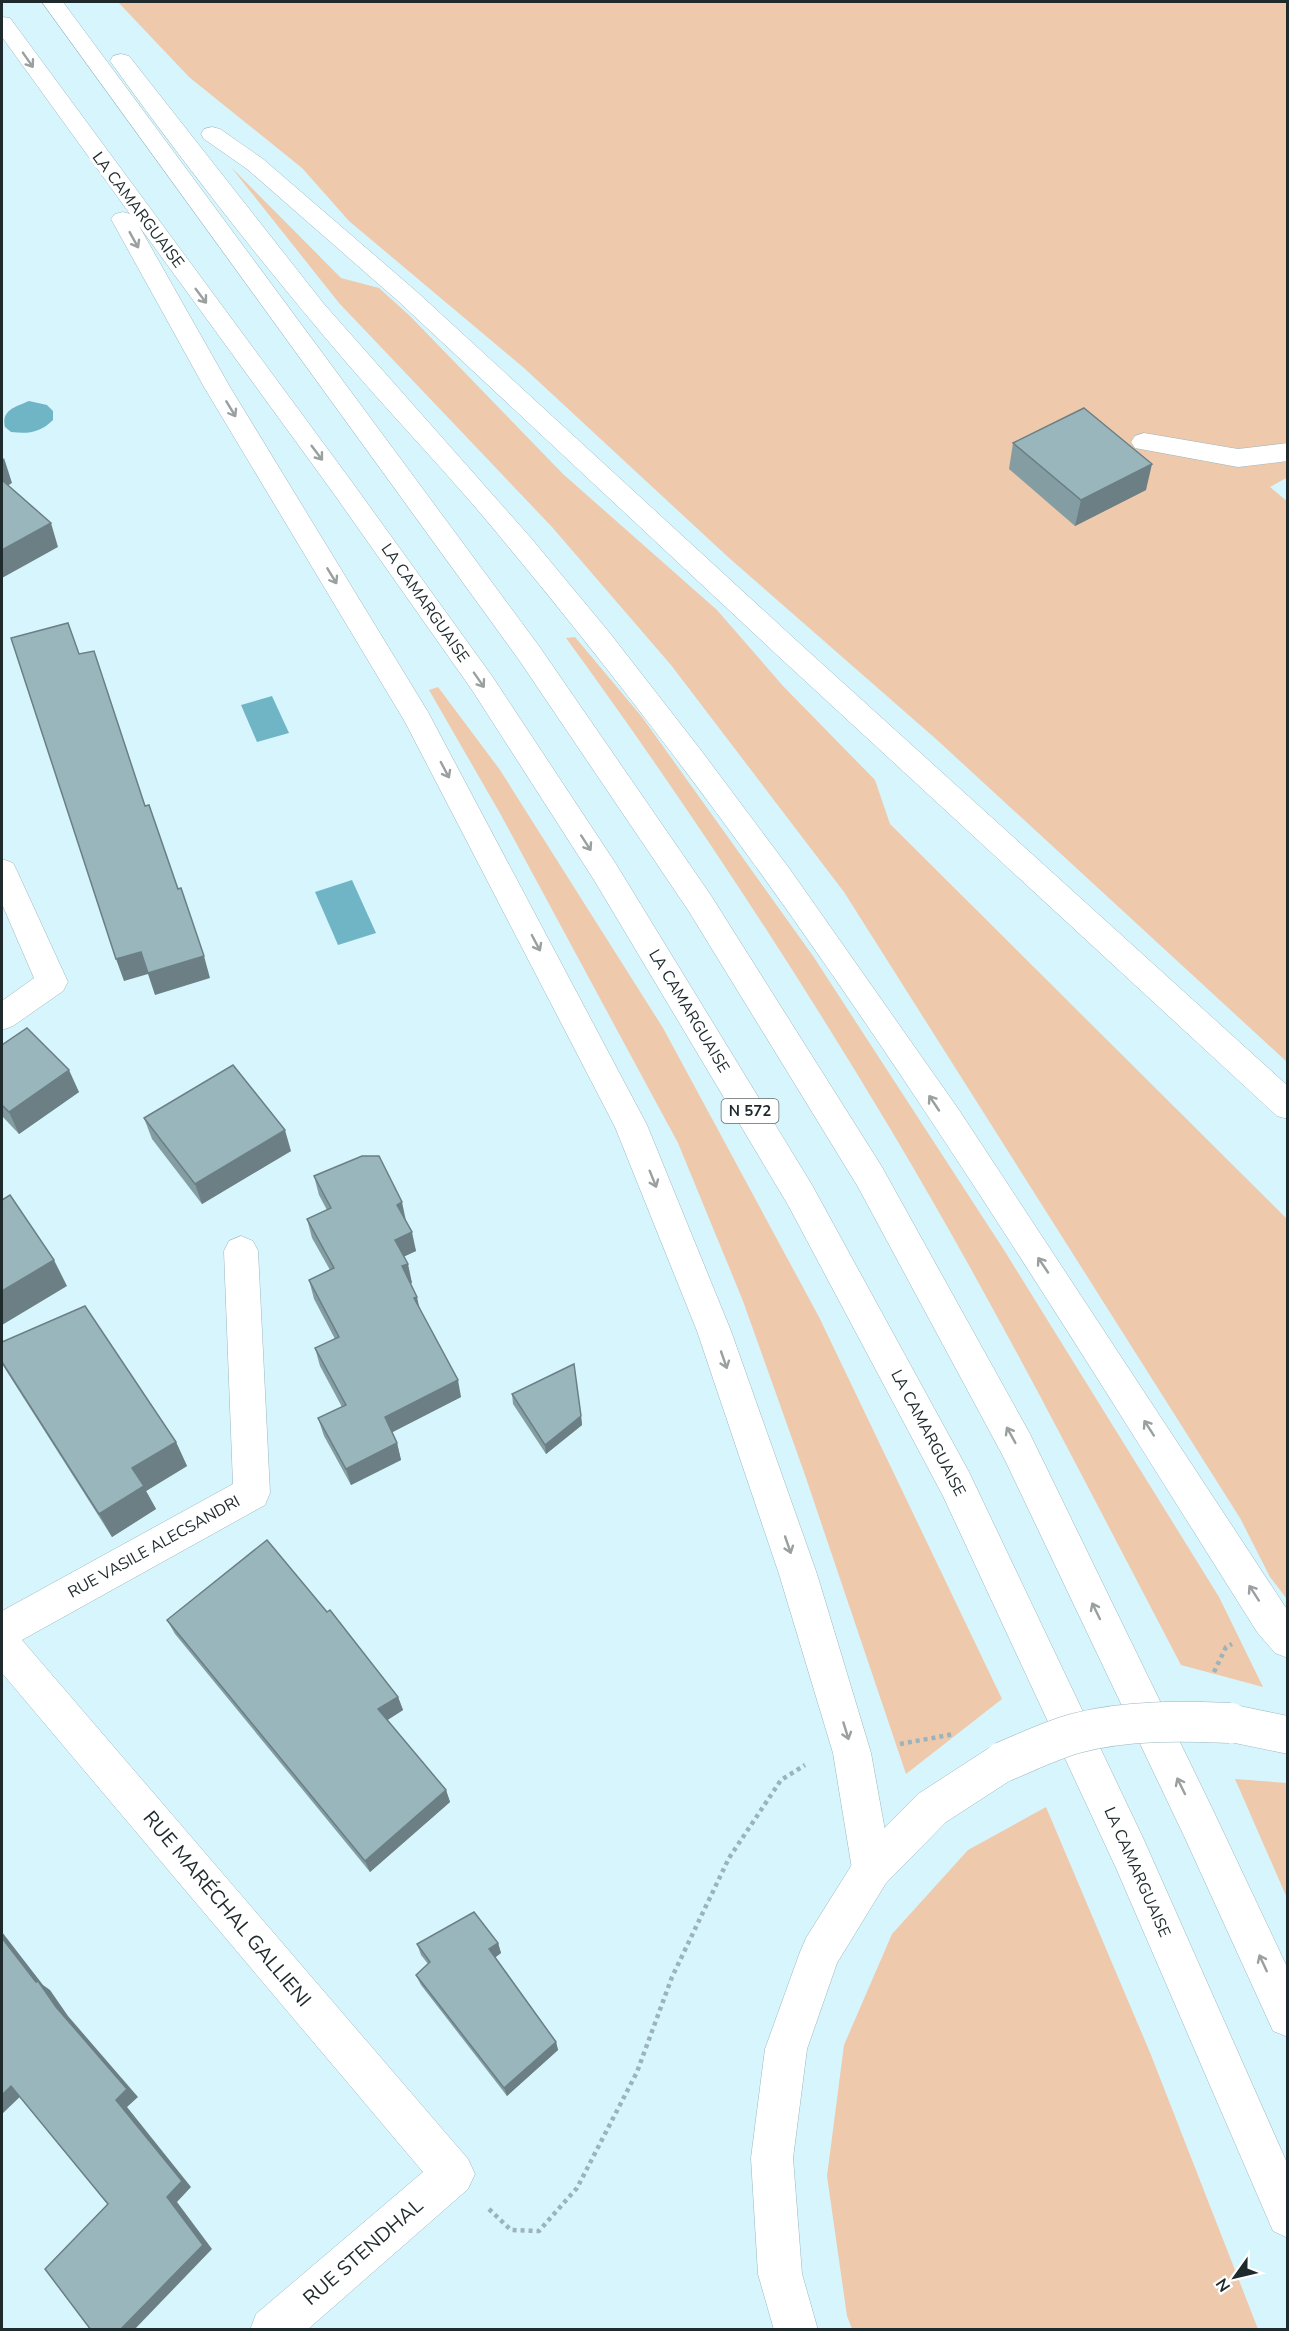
<svg xmlns="http://www.w3.org/2000/svg" width="1289" height="2331" font-family="'Nunito Sans',sans-serif">
<style>
.green{fill:#efc9ac}
.water{fill:#70b5c6}
.lines{fill:none;stroke-linecap:round;stroke-linejoin:round}
.minor-casing{stroke:#9bb8bf;stroke-width:1}
.major-casing{stroke:#9bb8bf;stroke-width:1}
.highway-casing{stroke:#9bb8bf;stroke-width:1}
.path{stroke:#9bb3ba;stroke-width:4.5;stroke-dasharray:4 4;stroke-linecap:butt}
.minor{fill:#fff;fill-rule:evenodd}
.major{fill:#fff;fill-rule:evenodd}
.highway{fill:#fff;fill-rule:evenodd}
.major-bridge-casing{stroke:#9bb8bf;stroke-width:41;stroke-linecap:butt}
.major-bridge{stroke:#fff;stroke-width:40}
.wall{fill:#849da3}
.shaded-wall{fill:#6b7f84}
.building{fill:#99b6bd;stroke:#6b7f84;stroke-width:1.5}
.oneway{stroke:#9a9fa0}
.labels{text-anchor:middle;dominant-baseline:central;stroke-width:6;stroke-linejoin:round;paint-order:stroke}
.shield{fill:#fff;stroke:#626a6c;stroke-width:1.5}
.shield-label{font-size:15px;font-weight:bold;fill:#1f2a2d}
.street-label{font-size:16px;fill:#1f2a2d;stroke:#fff}
.near-street-label{font-size:20px;fill:#1f2a2d;stroke:#fff}
</style>
<rect width="100%" height="100%" fill="#d7f5fd"/>
<g class="green">
<polygon points="118,2 1287,2 1288,477 1270,487 1288,502 1287,1062 936,739 728,557 524,368 349,221 302,168 189,77"/>
<polygon points="231,167 341,278 379,288 410,316 563,474 717,610 783,686 875,780 890,824 1287,1219 1287,1599 1270,1577 1240,1518 844,892 671,665 552,527 339,303"/>
<path d="M575 637 642 717 813 956 1004 1250 1219 1597 1263 1687 1181 1665C1087 1486 995 1304 891 1130 790 961 682 797 566 638Z"/>
<polygon points="438,687 500,770 663,1028 819,1317 1002,1699 906,1774 805,1475 743,1301 678,1143 501,815 429,690"/>
<polygon points="1235,1779 1287,1783 1287,1898"/>
<polygon points="1046,1807 1151,2055 1258,2329 852,2329 847,2316 827,2176 844,2045 892,1934 968,1850"/>
</g>
<g class="water">
<path d="M29 401 47 405 53 411V420C40 433 28 434 11 432L5 427C1 410 15 407 29 401Z"/>
<polygon points="272,696 289,733 257,742 241,705"/>
<polygon points="352,880 376,933 338,945 315,892"/>
</g>
<g class="lines">
<g class="minor-casing">
<g id="minor">
<polygon points="212,127 220,129 263,159 416,291 797,641 1288,1086 1288,1119 1277,1116 777,655 398,301 247,169 204,139 201,134 204,129"/>
<polygon points="1144,433 1238,449 1288,443 1288,461 1238,467 1135,448 1131,442 1135,436"/>
<polygon points="2,859 13,863 17,871 68,982 63,991 13,1026 2,1030 2,1001 34,978 2,904"/>
<polygon points="241,1236 253,1241 258,1251 270,1493 265,1505 22,1640 468,2159 475,2174 468,2189 307,2330 250,2330 256,2314 423,2172 2,1673 2,1611 233,1484 224,1251 229,1241"/>
</g>
</g>
<g class="major-casing">
<g id="major">
<polygon points="1230,1704 1288,1716 1288,1754 1230,1742 1216,1737 1211,1723 1216,1709"/>
<polygon points="1003,1743 1017,1748 1022,1762 1017,1776 946,1822 886,1883 837,1963 807,2049 793,2158 802,2274 818,2330 774,2330 758,2274 751,2158 765,2049 800,1952 806,1938 858,1855 918,1794 989,1748"/>
</g>
</g>
<g class="highway-casing">
<g id="highway">
<polygon points="42,2 63,2 539,646 710,894 882,1167 1030,1434 1212,1808 1288,1969 1288,2037 1273,2031 1184,1836 1004,1458 858,1187 688,910 519,660"/>
<polygon points="2,17 10,18 352,482 492,676 616,864 812,1185 969,1472 1144,1840 1288,2165 1288,2238 1273,2231 1116,1868 943,1496 788,1205 594,880 472,690 334,494 139,226 230,387 428,712 647,1125 731,1331 817,1574 871,1753 892,1869 886,1883 872,1889 858,1883 852,1869 833,1753 779,1574 697,1331 615,1127 405,722 204,387 111,219 115,214 123,212 130,214 2,37"/>
<path d="M121 54 129 56 324 304 531 538 609 632 700 749 789 868 959 1110 1288 1611V1658L1275 1653 1257 1632C1071 1337 888 1038 677 760 612 674 545 590 476 508 433 458 388 411 345 361 263 265 184 164 110 61L113 56Z"/>
</g>
</g>
<g class="path">
<polyline points="1214,1672 1226,1647 1232,1644"/>
<polyline points="900,1744 954,1734"/>
<polyline points="489,2209 511,2230 539,2231 577,2188 637,2072 672,1977 729,1858 781,1780 805,1765"/>
</g>
<use href="#minor" class="minor"/>
<use href="#major" class="major"/>
<use href="#highway" class="highway"/>
<g class="major-bridge-casing">
<path id="major-bridge" d="M1003 1762C1027 1752 1051 1740 1077 1733 1127 1720 1179 1721 1230 1723"/>
</g>
<use href="#major-bridge" class="major-bridge"/>
</g>
<g class="wall">
<polygon points="1013,443 1146,490 1075,526 1009,469"/>
<polygon points="2,1045 79,1092 19,1134 2,1116"/>
<polygon points="144,1118 291,1151 202,1204 152,1139"/>
<polygon points="314,1176 406,1220 416,1251 404,1256 412,1283 410,1283 420,1309 461,1397 392,1432 397,1443 401,1460 351,1485 324,1436 318,1418 342,1407 320,1366 315,1348 335,1339 314,1299 309,1280 330,1270 312,1238 307,1219 327,1210 319,1195"/>
<polygon points="2,1342 176,1442 187,1466 146,1491 156,1509 112,1537 2,1364"/>
<polygon points="512,1394 581,1416 582,1425 546,1454 513,1404"/>
<polygon points="167,1620 398,1697 403,1710 387,1720 446,1790 450,1802 370,1872 175,1634"/>
<polygon points="498,1943 501,1953 495,1957 556,2042 558,2050 507,2096 421,1985 416,1975 428,1964 421,1955 417,1944"/>
</g>
<g class="shaded-wall">
<polygon points="4,458 12,483 2,489 2,460"/>
<polygon points="1152,464 1146,490 1075,526 1081,500"/>
<polygon points="51,523 58,547 2,578 2,550"/>
<polygon points="141,952 204,956 210,978 155,995 148,974 124,981 116,959"/>
<polygon points="69,1070 79,1092 19,1134 9,1112"/>
<polygon points="285,1130 291,1151 202,1204 195,1184"/>
<polygon points="402,1202 406,1221 397,1205"/>
<polygon points="412,1232 416,1251 399,1259 395,1240"/>
<polygon points="54,1260 67,1286 2,1325 2,1291"/>
<polygon points="408,1264 412,1283 406,1285 402,1266"/>
<polygon points="417,1297 421,1315 414,1298"/>
<polygon points="458,1380 461,1397 389,1434 385,1417"/>
<polygon points="581,1416 582,1425 546,1454 545,1445"/>
<polygon points="176,1442 187,1466 146,1491 156,1509 112,1537 99,1514 132,1468"/>
<polygon points="397,1443 401,1460 351,1485 346,1469"/>
<polygon points="398,1697 403,1710 383,1723 378,1709"/>
<polygon points="446,1790 450,1802 370,1872 365,1861"/>
<polygon points="2,1932 43,1985 50,1990 68,2016 138,2097 127,2107 191,2187 177,2202 212,2249 134,2330 120,2330 167,2197 116,2100 56,2007 2,1938"/>
<polygon points="498,1943 501,1953 492,1960 489,1949"/>
<polygon points="556,2042 558,2050 507,2096 504,2088"/>
<polygon points="11,2086 24,2093 2,2114 2,2095"/>
</g>
<g class="building">
<polygon points="1084,408 1152,464 1081,500 1013,443"/>
<polygon points="2,480 51,523 2,550"/>
<polygon points="68,623 79,654 94,651 145,806 149,805 178,889 181,888 204,956 148,973 141,952 116,959 11,638"/>
<polygon points="27,1028 69,1070 9,1112 2,1105 2,1045"/>
<polygon points="233,1065 285,1130 195,1184 144,1118"/>
<polygon points="362,1156 379,1156 402,1202 397,1205 412,1232 395,1240 408,1264 402,1266 417,1297 414,1298 458,1380 385,1417 397,1443 346,1469 318,1418 346,1405 315,1348 339,1337 309,1280 334,1268 307,1219 331,1208 314,1176"/>
<polygon points="10,1195 54,1260 2,1291 2,1200"/>
<polygon points="85,1306 176,1442 132,1468 144,1486 99,1514 2,1362 2,1342"/>
<polygon points="574,1364 581,1416 545,1445 512,1394"/>
<polygon points="267,1540 327,1612 330,1610 398,1697 378,1709 446,1790 365,1861 167,1620"/>
<polygon points="474,1912 498,1943 489,1949 556,2042 504,2088 416,1975 430,1962 417,1944"/>
<polygon points="2,1938 36,1982 38,1981 56,2007 127,2089 116,2100 182,2181 167,2197 203,2245 120,2330 91,2330 45,2269 108,2204 11,2086 2,2095"/>
</g>
<defs><path id="oneway-shaft" d="M-6 0H5M1.5-3L5.5 0L1.5 3" fill="none" stroke-width="1.6" stroke-linecap="round" stroke-linejoin="round" transform="scale(1.5)"/></defs>
<g class="oneway">
<use href="#oneway-shaft" transform="translate(28 60) rotate(55)"/>
<use href="#oneway-shaft" transform="translate(134 240) rotate(61)"/>
<use href="#oneway-shaft" transform="translate(201 296) rotate(53)"/>
<use href="#oneway-shaft" transform="translate(231 409) rotate(59)"/>
<use href="#oneway-shaft" transform="translate(317 453) rotate(53)"/>
<use href="#oneway-shaft" transform="translate(332 576) rotate(59)"/>
<use href="#oneway-shaft" transform="translate(479 680) rotate(55)"/>
<use href="#oneway-shaft" transform="translate(445 770) rotate(62)"/>
<use href="#oneway-shaft" transform="translate(586 843) rotate(57)"/>
<use href="#oneway-shaft" transform="translate(536 943) rotate(62)"/>
<use href="#oneway-shaft" transform="translate(934 1103) rotate(-124)"/>
<use href="#oneway-shaft" transform="translate(653 1179) rotate(68)"/>
<use href="#oneway-shaft" transform="translate(1043 1265) rotate(-124)"/>
<use href="#oneway-shaft" transform="translate(724 1360) rotate(71)"/>
<use href="#oneway-shaft" transform="translate(1149 1428) rotate(-123)"/>
<use href="#oneway-shaft" transform="translate(1011 1435) rotate(-119)"/>
<use href="#oneway-shaft" transform="translate(788 1545) rotate(71)"/>
<use href="#oneway-shaft" transform="translate(1254 1593) rotate(-123)"/>
<use href="#oneway-shaft" transform="translate(1096 1611) rotate(-116)"/>
<use href="#oneway-shaft" transform="translate(846 1731) rotate(73)"/>
<use href="#oneway-shaft" transform="translate(1181 1786) rotate(-116)"/>
<use href="#oneway-shaft" transform="translate(1263 1963) rotate(-115)"/>
</g>
<g class="labels">
<rect class="shield" x="721.5" y="1099" width="57" height="24" rx="4.5"/>
<g class="shield-label">
<text x="750" y="1111">N 572</text>
</g>
<g class="street-label">
<text transform="translate(138 210) rotate(53)">LA CAMARGUAISE</text>
<text transform="translate(425 603) rotate(55)">LA CAMARGUAISE</text>
<text transform="translate(689 1011) rotate(59)">LA CAMARGUAISE</text>
<text transform="translate(928 1433) rotate(62)">LA CAMARGUAISE</text>
<text transform="translate(154 1547) rotate(-29)">RUE VASILE ALECSANDRI</text>
<text transform="translate(1137 1872) rotate(66)">LA CAMARGUAISE</text>
</g>
<g class="near-street-label">
<text transform="translate(227 1909) rotate(50)">RUE MARÉCHAL GALLIENI</text>
<text transform="translate(363 2252) rotate(-41)">RUE STENDHAL</text>
</g>
</g>
<rect width="1289" height="2331" fill="none" stroke="#1f2a2d" stroke-width="6"/>
<g transform="translate(1235 2277) rotate(236)" stroke="#ffffff" stroke-width="4.5" paint-order="stroke">
<path d="M0-4.5L10 22L0 15L-10 22Z" fill="#1f2a2d"/>
<text y="-9" font-size="16" font-weight="bold" text-anchor="middle" fill="#1f2a2d">N</text>
</g>
</svg>
